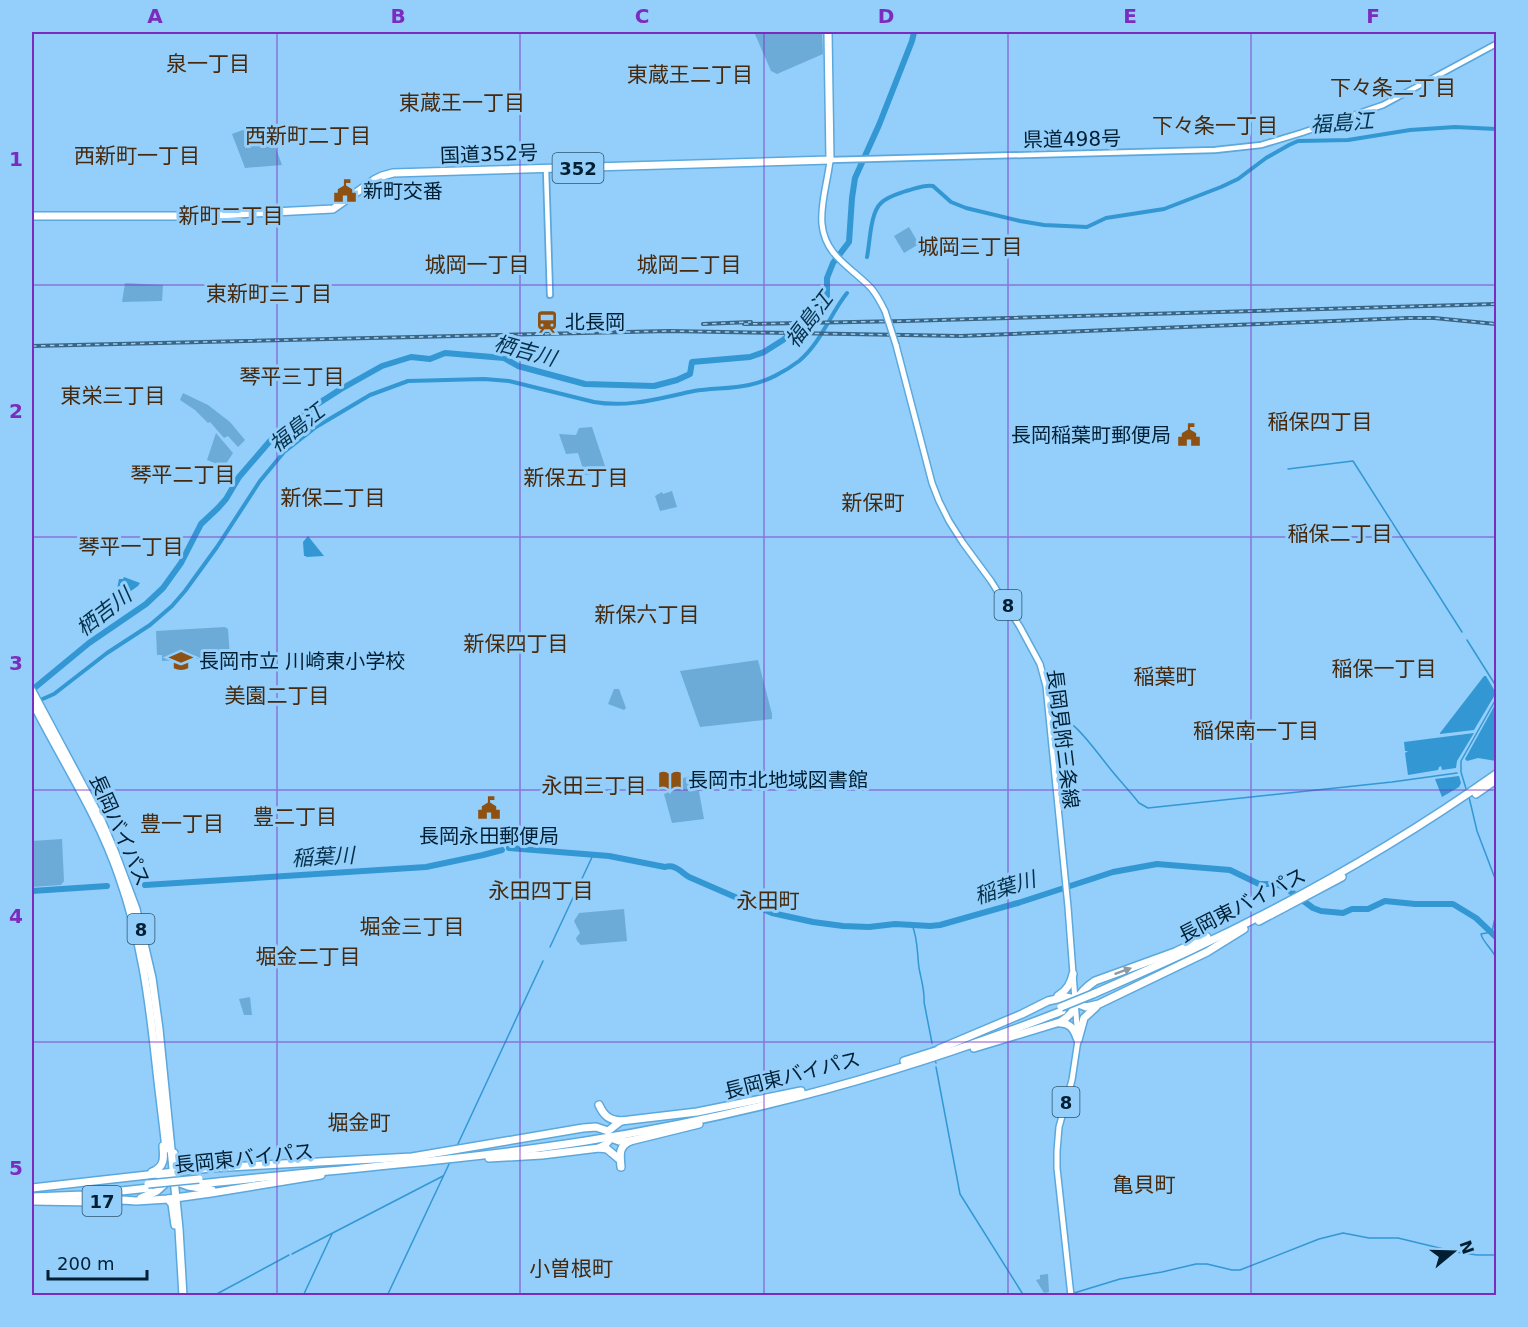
<svg xmlns="http://www.w3.org/2000/svg" width="1528" height="1327" font-family="'DejaVu Sans','Noto Sans JP',sans-serif">
<style>
.green{fill:#6cabd8}
.water{fill:#3397d4}
.lines{fill:none;stroke-linecap:round;stroke-linejoin:round}
.stream{stroke:#3397d4;stroke-width:1.5}
.canal{stroke:#3397d4;stroke-width:4}
.river{stroke:#3397d4;stroke-width:6}
.secondary-casing{stroke:#5ba8dd;stroke-width:8}
.primary-casing{stroke:#5ba8dd;stroke-width:8}
.highway-casing{stroke:#5ba8dd;stroke-width:10}
.secondary{stroke:#fff;stroke-width:4.5}
.primary{stroke:#fff;stroke-width:5}
.highway{stroke:#fff;stroke-width:7}
.rail-casing{stroke:#3b6583;stroke-width:4}
.rail{stroke:#93cffa;stroke-width:1.5;stroke-dasharray:4.5;stroke-linecap:butt}
.primary-bridge-casing{stroke:#5ba8dd;stroke-width:8;stroke-linecap:butt}
.highway-bridge-casing{stroke:#5ba8dd;stroke-width:10;stroke-linecap:butt}
.primary-bridge{stroke:#fff;stroke-width:5}
.highway-bridge{stroke:#fff;stroke-width:7}
.oneway{fill:#8c9aa3}
.grid{fill:none;stroke:#7b2cbf;stroke-width:1.5;stroke-opacity:0.55}
.labels{text-anchor:middle;dominant-baseline:central;stroke-width:6;stroke-linejoin:round;paint-order:stroke}
.shield{fill:#93cffa;stroke:#2c546f;stroke-width:1.5}
.shield-label{font-size:18px;font-weight:bold;fill:#001f33}
.street-label{font-size:20px;fill:#001f33;stroke:#93cffa}
.poi-label{font-size:20px;fill:#001f33;stroke:#93cffa;text-anchor:start}
.neighbourhood-label{font-size:21px;fill:#47290d;stroke:#93cffa}
.water-label{font-size:21px;font-style:italic;fill:#07314a;stroke:#93cffa}
.neatline{fill:none;stroke:#7b2cbf;stroke-width:2}
.grid-label{font-size:20px;text-anchor:middle;font-weight:bold;fill:#7b2cbf}
</style>
<rect width="100%" height="100%" fill="#93cffa"/>
<g class="green">
<polygon points="754,32 822,32 823,54 777,74 771,71"/>
<polygon points="259,124 269,129 282,165 245,168 232,134"/>
<polygon points="909,227 919,244 904,253 894,236"/>
<polygon points="125,283 163,285 162,301 122,302"/>
<polygon points="183,393 208,405 230,422 245,440 238,447 228,436 224,438 210,422 208,423 195,410 180,400"/>
<polygon points="592,427 607,472 585,475 578,453 566,454 559,434 576,435 579,428"/>
<polygon points="216,433 233,453 224,467 207,460"/>
<polygon points="672,491 677,507 660,511 655,496 662,492 663,494"/>
<polygon points="225,627 228,629 230,657 162,661 162,655 157,655 156,631"/>
<polygon points="758,660 772,714 772,719 700,727 680,671"/>
<polygon points="614,689 619,689 626,708 624,710 608,704"/>
<polygon points="696,775 704,819 672,823 664,794 681,788 679,779"/>
<polygon points="62,839 64,881 61,885 32,887 32,841"/>
<polygon points="624,909 627,941 581,945 577,941 576,938 580,933 574,921 579,913"/>
<polygon points="250,997 252,1015 244,1015 239,999"/>
<polygon points="1048,1274 1049,1292 1044,1293 1036,1280 1040,1279 1040,1275"/>
</g>
<g class="water">
<polygon points="308,536 324,556 306,557 306,556 304,556 303,542"/>
<polygon points="124,577 140,583 138,586 114,603 119,579 123,579"/>
<polygon points="1484,676 1486,676 1496,693 1474,730 1440,734 1440,733"/>
<polygon points="1496,703 1496,761 1478,758 1467,761 1465,759"/>
<polygon points="1474,733 1457,761 1456,768 1442,770 1441,766 1439,767 1438,770 1408,775 1405,753 1408,751 1405,751 1404,742"/>
<polygon points="1459,776 1461,783 1459,787 1442,797 1435,779"/>
</g>
<g class="lines">
<g class="stream">
<polyline points="1288,469 1353,461 1462,632"/>
<polyline points="1467,640 1496,686"/>
<path d="M1054 716C1072 715 1097 753 1108 766 1118 779 1129 790 1139 803L1148 808 1392 782 1457 773"/>
<polyline points="1467,792 1461,772 1461,761 1496,699"/>
<polyline points="1469,797 1477,831 1496,881"/>
<path d="M1496 913 1492 932 1481 934C1482 941 1493 950 1496 958"/>
<path d="M912 925C918 938 917 953 919 968 921 979 925 991 924 1002L932 1043"/>
<polyline points="550,947 593,855"/>
<polyline points="933,1047 933,1048"/>
<polyline points="935,1061 936,1063"/>
<polyline points="936,1067 960,1194 1024,1296"/>
<polyline points="457,1146 543,961"/>
<polyline points="292,1254 443,1176"/>
<polyline points="1074,1293 1120,1279 1162,1272 1196,1264 1207,1264 1232,1270 1240,1270 1319,1239 1343,1233 1369,1238 1398,1238 1456,1252 1477,1255 1496,1255"/>
<polyline points="213,1296 289,1255"/>
<polyline points="303,1296 332,1234"/>
<polyline points="387,1296 450,1162"/>
</g>
<g class="canal">
<path d="M867 257C870 243 870 213 881 203 888 196 898 194 906 191 915 189 924 184 933 186L951 202 966 208 1020 221 1044 225 1087 227 1106 218 1164 209 1221 187 1238 179 1266 158 1289 145 1298 141 1348 140 1410 130 1455 127 1496 129"/>
<path d="M38 701 54 694 107 653 150 625 172 606 185 591 217 547 260 481 284 452 316 427 370 395 408 381 484 379 509 381 594 402C629 408 660 398 694 391 712 388 731 389 749 385 766 382 786 371 799 361 821 343 830 314 847 293"/>
</g>
<g class="river">
<polyline points="32,690 89,643 146,604 163,588 181,563 201,524 218,508 226,499 239,477 270,441 288,425 316,405 341,389 382,366 411,357 430,359 445,353 504,358 518,366 585,384 654,386 677,380 690,374 692,362 750,357 764,352 783,340 818,312 827,298 827,278 833,263 849,242 852,198 855,178 879,125 912,41 914,32"/>
<path d="M509 848 609 856 665 867C675 864 681 872 689 877L772 913 813 922 843 926 869 927 895 924 930 926 940 925 1018 903 1113 872 1157 864 1230 870 1259 884H1276L1286 888 1313 908 1321 911 1343 913 1352 909H1368L1385 901 1415 904H1453L1476 918 1496 937"/>
<polyline points="145,885 426,867 483,855 502,850"/>
<polyline points="32,891 107,886"/>
</g>
<g class="secondary-casing">
<g id="secondary">
<polyline points="830,160 1215,150 1261,145 1301,133 1383,105 1496,44"/>
<polyline points="546,169 550,295"/>
</g>
</g>
<g class="primary-casing">
<g id="primary">
<path d="M830 160C828 181 820 203 822 224 825 256 851 267 871 288 877 295 881 303 885 311"/>
<polyline points="896,345 932,483 939,501 949,521 963,543 991,581 1020,627 1040,664 1046,686 1068,907 1078,1040 1072,1080 1059,1127 1057,1151 1057,1168 1071,1296"/>
</g>
</g>
<g class="highway-casing">
<g id="highway">
<polyline points="32,216 198,216 333,209 374,180 382,176 393,173 830,160 828,32"/>
<polyline points="32,691 100,818 115,853 136,909 152,978 159,1029 179,1229 183,1296"/>
<path d="M32 701C61 759 98 814 119 876 141 938 149 998 156 1063 159 1092 163 1120 166 1149"/>
<polyline points="1476,794 1496,780"/>
<polyline points="1259,921 1342,877"/>
<path d="M1093 994C1125 980 1157 966 1189 951 1296 901 1400 842 1496 774"/>
<path d="M1058 996C1067 990 1071 984 1073 974"/>
<path d="M1060 1023C1070 1023 1074 1029 1077 1038"/>
<polyline points="1078,1040 1084,1018 1096,1007"/>
<path d="M974 1048 1060 1022C1067 1018 1074 1012 1076 1003L1086 1007 1099 1004 1207 952 1244 929"/>
<path d="M939 1049 1022 1014 1048 1001 1066 997 1071 998 1075 1002C1080 993 1086 987 1095 981L1175 952 1207 937"/>
<polyline points="904,1061 945,1048"/>
<path d="M599 1105C604 1116 609 1120 621 1121"/>
<polyline points="599,1148 607,1149 619,1159"/>
<path d="M174 1153C176 1162 181 1167 191 1167"/>
<polyline points="489,1158 542,1155 599,1148 605,1145 611,1138 619,1141 630,1141 699,1124"/>
<path d="M621 1167C620 1155 618 1147 630 1141"/>
<path d="M152 1172C165 1167 164 1158 163 1146"/>
<polyline points="157,1174 188,1186 212,1190"/>
<path d="M199 1184C328 1170 458 1161 586 1141 749 1115 909 1071 1062 1011"/>
<polyline points="32,1188 210,1168 412,1157 583,1128 596,1127 608,1131 621,1121 697,1112 801,1091"/>
<polyline points="32,1197 84,1195 149,1188"/>
<polyline points="141,1198 157,1191 169,1180"/>
<polyline points="168,1199 172,1204 175,1225"/>
<polyline points="32,1201 93,1202 123,1200 136,1201 168,1199 211,1193 321,1175"/>
</g>
</g>
<use href="#secondary" class="secondary"/>
<use href="#primary" class="primary"/>
<use href="#highway" class="highway"/>
<g class="rail-casing">
<g id="rail">
<polyline points="703,324 751,322"/>
<polyline points="744,324 905,321 1496,304"/>
<polyline points="32,346 669,331 961,336 1408,318 1434,318 1496,324"/>
</g>
</g>
<use href="#rail" class="rail"/>
<g class="primary-bridge-casing">
<polyline id="primary-bridge" points="885,311 896,345"/>
</g>
<g class="highway-bridge-casing">
<g id="highway-bridge">
<polyline points="1061,1007 1093,994"/>
<polyline points="148,1184 199,1179"/>
</g>
</g>
<use href="#primary-bridge" class="primary-bridge"/>
<use href="#highway-bridge" class="highway-bridge"/>
</g>
<defs><path id="oneway-solid" d="M-6-.8H1V-3.2L6.5 0L1 3.2V.8H-6Z" transform="scale(1.5)"/></defs>
<use class="oneway" href="#oneway-solid" transform="translate(1123 971) rotate(-20)"/>
<path class="grid" d="M277 32V1296M520 32V1296M764 32V1296M1008 32V1296M1251 32V1296M32 285H1496M32 537H1496M32 790H1496M32 1042H1496"/>
<defs>
<g id="civic-bare" transform="scale(1.8)"><path d="M-.6-6.5H3V-4.5H.6V-3L4-1V1h2V6H-6V1h2V-1L-.6-3ZM-1.2 2.5V6h2.4V2.5Z" fill="#8e5112" stroke="#93cffa" stroke-width="2.5" paint-order="stroke"/></g>
<g id="station-bare" transform="scale(1.8)"><path d="M-3-6H3Q5-6 5-4V2Q5 4 3 4L4.5 6H3L1.5 4h-3L-3 6H-4.5L-3 4Q-5 4-5 2V-4Q-5-6-3-6ZM-3.5-4v3h7v-3ZM-3.5 1v1.5H-2V1ZM2 1v1.5H3.5V1Z" fill="#8e5112" stroke="#93cffa" stroke-width="2.5" paint-order="stroke"/></g>
<g id="school-bare" transform="scale(1.8)"><path d="M0-5L7-2L0 1L-7-2ZM-4 1L0 2.5L4 1V4Q0 6-4 4Z" fill="#8e5112" stroke="#93cffa" stroke-width="2.5" paint-order="stroke"/></g>
<g id="library-bare" transform="scale(1.8)"><path d="M-6-4Q-3-5.5-.7-3.5V5Q-3 3-6 4ZM6-4Q3-5.5 .7-3.5V5Q3 3 6 4Z" fill="#8e5112" stroke="#93cffa" stroke-width="2.5" paint-order="stroke"/></g>
</defs>
<g fill-rule="evenodd">
<use href="#civic-bare" x="345" y="191"/>
<use href="#station-bare" x="547" y="322"/>
<use href="#civic-bare" x="1189" y="435"/>
<use href="#school-bare" x="181" y="661"/>
<use href="#library-bare" x="670" y="780"/>
<use href="#civic-bare" x="489" y="808"/>
</g>
<g class="labels">
<g class="shield">
<rect x="552.5" y="153" width="51" height="30" rx="4.5"/>
<rect x="994.5" y="590" width="27" height="30" rx="4.5"/>
<rect x="127.5" y="914" width="27" height="30" rx="4.5"/>
<rect x="1052.5" y="1087" width="27" height="30" rx="4.5"/>
<rect x="82.5" y="1186" width="39" height="30" rx="4.5"/>
</g>
<g class="shield-label">
<text x="578" y="168">352</text>
<text x="1008" y="605">8</text>
<text x="141" y="929">8</text>
<text x="1066" y="1102">8</text>
<text x="102" y="1201">17</text>
</g>
<g class="street-label">
<text transform="translate(1072 139) rotate(-1)">県道498号</text>
<text transform="translate(489 154) rotate(-2)">国道352号</text>
<text transform="translate(1063 739) rotate(83)">長岡見附三条線</text>
<text transform="translate(120 830) rotate(66)">長岡バイパス</text>
<text transform="translate(1242 905) rotate(-27)">長岡東バイパス</text>
<text transform="translate(792 1075) rotate(-14)">長岡東バイパス</text>
<text transform="translate(244 1158) rotate(-6)">長岡東バイパス</text>
</g>
<g class="poi-label">
<text x="363" y="191">新町交番</text>
<text x="565" y="322">北長岡</text>
<text x="1171" y="435" text-anchor="end">長岡稲葉町郵便局</text>
<text x="199" y="661">長岡市立 川崎東小学校</text>
<text x="688" y="780">長岡市北地域図書館</text>
<text x="489" y="836" text-anchor="middle">長岡永田郵便局</text>
</g>
<g class="neighbourhood-label">
<text x="208" y="64">泉一丁目</text>
<text x="690" y="75">東蔵王二丁目</text>
<text x="1393" y="88">下々条二丁目</text>
<text x="462" y="103">東蔵王一丁目</text>
<text x="1215" y="126">下々条一丁目</text>
<text x="308" y="136">西新町二丁目</text>
<text x="137" y="156">西新町一丁目</text>
<text x="231" y="216">新町二丁目</text>
<text x="970" y="247">城岡三丁目</text>
<text x="477" y="265">城岡一丁目</text>
<text x="689" y="265">城岡二丁目</text>
<text x="269" y="294">東新町三丁目</text>
<text x="292" y="377">琴平三丁目</text>
<text x="113" y="396">東栄三丁目</text>
<text x="1320" y="422">稲保四丁目</text>
<text x="183" y="475">琴平二丁目</text>
<text x="576" y="478">新保五丁目</text>
<text x="333" y="498">新保二丁目</text>
<text x="873" y="503">新保町</text>
<text x="1340" y="534">稲保二丁目</text>
<text x="131" y="547">琴平一丁目</text>
<text x="647" y="615">新保六丁目</text>
<text x="516" y="644">新保四丁目</text>
<text x="1384" y="669">稲保一丁目</text>
<text x="1165" y="677">稲葉町</text>
<text x="277" y="696">美園二丁目</text>
<text x="1256" y="731">稲保南一丁目</text>
<text x="594" y="786">永田三丁目</text>
<text x="295" y="817">豊二丁目</text>
<text x="182" y="824">豊一丁目</text>
<text x="541" y="891">永田四丁目</text>
<text x="768" y="901">永田町</text>
<text x="412" y="927">堀金三丁目</text>
<text x="308" y="957">堀金二丁目</text>
<text x="359" y="1123">堀金町</text>
<text x="1144" y="1185">亀貝町</text>
<text x="571" y="1269">小曽根町</text>
</g>
<g class="water-label">
<text transform="translate(1342 123) rotate(-4)">福島江</text>
<text transform="translate(809 320) rotate(-53)">福島江</text>
<text transform="translate(525 351) rotate(15)">栖吉川</text>
<text transform="translate(297 428) rotate(-38)">福島江</text>
<text transform="translate(104 612) rotate(-38)">栖吉川</text>
<text transform="translate(323 857) rotate(-3)">稲葉川</text>
<text transform="translate(1005 888) rotate(-17)">稲葉川</text>
</g>
</g>
<rect width="1528" height="1327" fill="none" stroke="#93cffa" stroke-width="66"/>
<g transform="translate(1453 1252) rotate(71)" stroke="#93cffa" stroke-width="4.5" paint-order="stroke">
<path d="M0-4.5L10 22L0 15L-10 22Z" fill="#001f33"/>
<text y="-9" font-size="16" font-weight="bold" text-anchor="middle" fill="#001f33">N</text>
</g>
<path d="M48 1270v9h99v-9" fill="none" stroke="#001f33" stroke-width="3"/>
<text x="57" y="1270" font-size="18" fill="#001f33" stroke="#93cffa" stroke-width="4.5" paint-order="stroke">200 m</text>
<rect x="33" y="33" width="1462" height="1261" class="neatline"/>
<g class="grid-label">
<text x="155" y="23">A</text>
<text x="398" y="23">B</text>
<text x="642" y="23">C</text>
<text x="886" y="23">D</text>
<text x="1130" y="23">E</text>
<text x="1373" y="23">F</text>
<text x="16" y="166">1</text>
<text x="16" y="418">2</text>
<text x="16" y="670">3</text>
<text x="16" y="923">4</text>
<text x="16" y="1175">5</text>
</g>
</svg>
